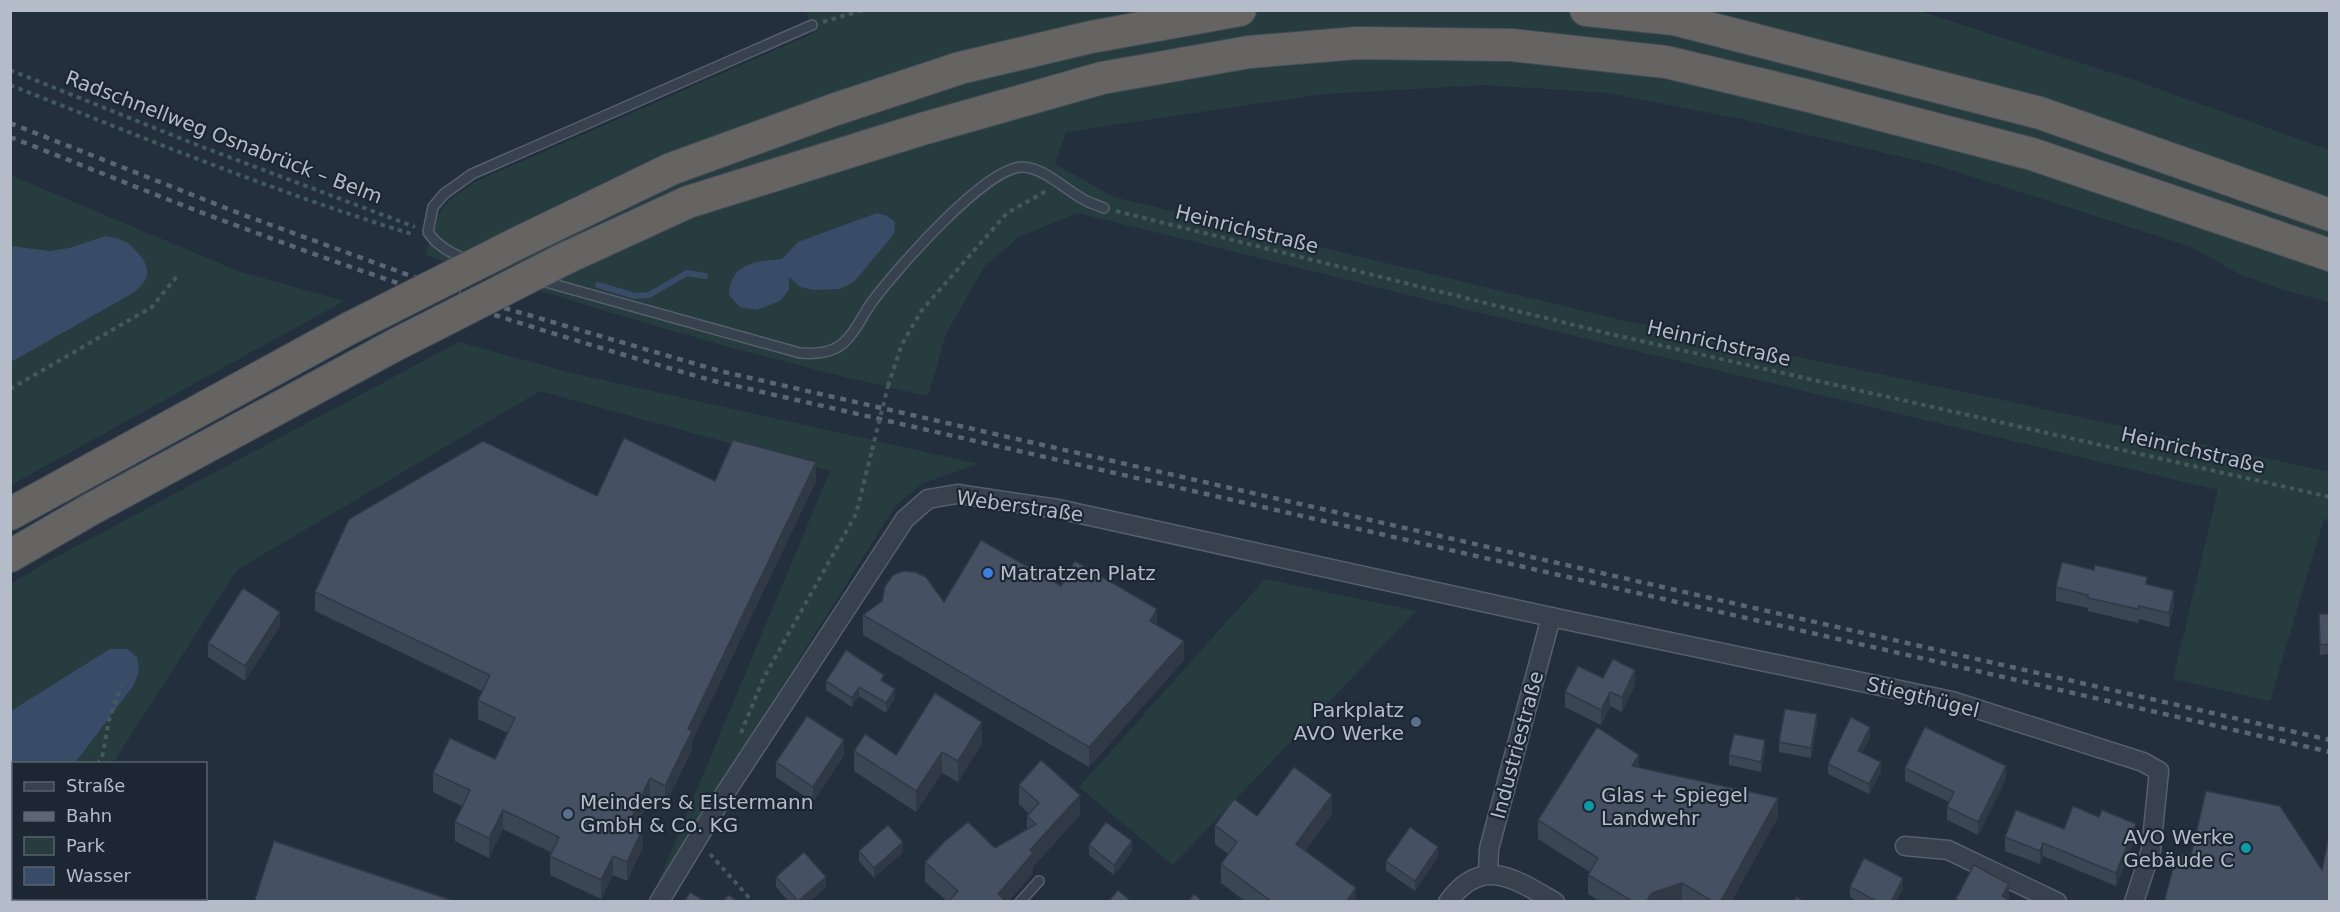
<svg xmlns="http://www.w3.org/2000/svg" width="2340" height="912" font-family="'DejaVu Sans',sans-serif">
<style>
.green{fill:#263c3f}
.water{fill:#394c67}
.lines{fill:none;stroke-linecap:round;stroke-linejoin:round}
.stream{stroke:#394c67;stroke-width:6}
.service-casing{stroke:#565f6c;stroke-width:12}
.minor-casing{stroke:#565f6c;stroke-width:21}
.trunk-casing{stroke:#434c59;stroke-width:34}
.path{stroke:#44595c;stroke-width:4;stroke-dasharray:4.5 4.5;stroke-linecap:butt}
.service{stroke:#38414e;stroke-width:9}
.minor{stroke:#38414e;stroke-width:18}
.trunk{stroke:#656462;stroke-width:32}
.rail{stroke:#5a6575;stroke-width:4.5;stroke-dasharray:6 6;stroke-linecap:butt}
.trunk-bridge-casing{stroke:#434c59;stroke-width:34;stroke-linecap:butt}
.path-bridge{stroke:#44595c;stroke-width:4;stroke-dasharray:4.5 4.5;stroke-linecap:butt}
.trunk-bridge{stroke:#656462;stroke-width:32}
.wall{fill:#3b4654}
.shaded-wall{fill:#303945}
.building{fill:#455162;stroke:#303945;stroke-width:1.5}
.shop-dot{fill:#3f7fe0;stroke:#1d2633;stroke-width:2}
.service-dot{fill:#5c6f8a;stroke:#1d2633;stroke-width:2}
.culture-dot{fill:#0f9aa8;stroke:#1d2633;stroke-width:2}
.labels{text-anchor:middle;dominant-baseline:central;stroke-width:4.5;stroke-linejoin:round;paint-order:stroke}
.street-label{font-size:20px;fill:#b4bcc9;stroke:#1d2633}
.poi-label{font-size:20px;fill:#b4bcc9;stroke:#1d2633;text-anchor:start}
</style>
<rect width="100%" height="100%" fill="#242f3e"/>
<g class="green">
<path d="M806 11H1919L2134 80 2329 150V302L2283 290 2239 274 2192 247 1936 165 1741 119 1608 93 1485 85 1323 94 1066 132 1055 164 1114 197 1617 319 1998 399 2329 472V521L2324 519 2270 701 2173 679 2218 490 1603 343 1077 213 1019 237 984 267 946 334 928 396C758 360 591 307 425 255L441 210 450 200 475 182 814 33Z"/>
<polygon points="10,175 238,271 344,301 11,485"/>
<polygon points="459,342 567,372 979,464 923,483 896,505 657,885 830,471 540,391 237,570 113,763 14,764 13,805 11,806 11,584 45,563"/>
<polygon points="1265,579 1416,611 1173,865 1079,787"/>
</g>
<g class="water">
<path d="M877 213 887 216 895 222 894 234 854 282 840 289 814 290 800 287 789 277V290L780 301 757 310 740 307 729 295C730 264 755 261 782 259L798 242Z"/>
<path d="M106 236C112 237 119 239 124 241 129 243 132 247 135 250 152 267 151 279 133 293L11 362V246L49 251 69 248Z"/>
<polygon points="110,649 127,649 137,657 139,672 133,686 75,763 14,764 13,801 11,801 11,711"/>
</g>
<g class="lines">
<polyline class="stream" points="598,285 635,296 649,295 687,273 705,276"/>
<g class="service-casing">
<g id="service">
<path d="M469 260C453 255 436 245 428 232L433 207 444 194 472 174 812 25"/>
<path d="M542 281 800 353C812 354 824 354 836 348 853 339 861 317 872 302 894 272 987 165 1023 167 1044 168 1065 189 1083 199 1089 203 1097 205 1104 208"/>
<polyline points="1020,902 1039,881"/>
</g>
</g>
<g class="minor-casing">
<g id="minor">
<polyline points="1905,846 1948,850 2057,902"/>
<polyline points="1488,874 1489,849 1551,617"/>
<polyline points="659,902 724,795 905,519 928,499 957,494 1058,509 1551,617 1952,701 2143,762 2159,771 2151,850 2134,902"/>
<path d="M1448 902C1482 855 1515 879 1555 902"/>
</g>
</g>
<g class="trunk-casing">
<g id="trunk">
<polyline points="1586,10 1674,19 2040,113 2330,215"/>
<polyline points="518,243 671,169 836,109 960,68 1091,37 1240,10"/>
<polyline points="566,258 688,202 922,129 1102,78 1249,52 1357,43 1512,45 1666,62 1805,95 2032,154 2330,255"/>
<polyline points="10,514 348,329"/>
<polyline points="10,556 93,508 395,345"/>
</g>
</g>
<g class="path">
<polyline points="823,22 863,10"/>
<polyline points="10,70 197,145 415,227"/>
<path d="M10 85C144 138 277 193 415 235"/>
<polyline points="1116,211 1606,333 2330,497"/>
<polyline points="888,386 902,344 922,310 1007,213 1048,190"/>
<polyline points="10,389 152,307 178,275"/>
<polyline points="741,733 764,677 856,514 872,450"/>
<polyline points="97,764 102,758 109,720 121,686"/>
<polyline points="10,816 14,816"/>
<polyline points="710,854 753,902"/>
</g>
<use href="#service" class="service"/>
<use href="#minor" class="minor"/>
<use href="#trunk" class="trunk"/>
<g class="rail">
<polyline points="10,123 241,214 477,300 720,371 2330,740"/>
<path d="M10 137C85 166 159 197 235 225 392 284 552 335 714 381L2330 752"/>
</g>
<g class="trunk-bridge-casing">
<g id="trunk-bridge">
<polyline points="348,329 518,243"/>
<polyline points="395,345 566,258"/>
</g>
</g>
<polyline class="path-bridge" points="872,450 888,386"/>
<use href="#trunk-bridge" class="trunk-bridge"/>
</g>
<g class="wall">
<polygon points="715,481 816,481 692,741 692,750 665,805 650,798 637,825 643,847 627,881 613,875 601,899 550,875 550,856 552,853 503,829 489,858 455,841 455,822 462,806 433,792 433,773 495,759 508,733 478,719 478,700 482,691 315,611 315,592 597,496"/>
<polygon points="2147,584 2174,605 2169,627 2139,619 2138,623 2088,611 2088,608 2056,601 2056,587"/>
<polygon points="1061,586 1157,625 1184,660 1089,767 863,635 863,615 882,601 944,602"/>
<polygon points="2319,614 2330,614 2330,654 2320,655"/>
<polygon points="280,626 245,681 208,657 208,643"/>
<polygon points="1603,678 1635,685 1622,712 1610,706 1601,725 1565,707 1565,692"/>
<polygon points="826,681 884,682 895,698 886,713 859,696 852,707 826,690"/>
<polygon points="1817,724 1811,758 1779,752 1779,742"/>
<polygon points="1870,737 1862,753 1881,772 1869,794 1828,774 1828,764"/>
<polygon points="982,743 958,782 942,773 916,812 854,771 854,751 896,755"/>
<polygon points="1765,750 1761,772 1729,765 1729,755"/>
<polygon points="844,755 813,802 776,777 776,762"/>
<polygon points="1639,767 1778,817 1731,902 1601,902 1588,894 1588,875 1590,872 1538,839 1538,820"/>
<polygon points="1905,768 2006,779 1978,835 1947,820 1947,807 1949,802 1905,781"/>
<polygon points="1019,785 1080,815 1033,867 1033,873 1008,902 948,902 925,882 925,862 995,848 1027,829 1027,816 1029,814 1019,804"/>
<polygon points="1332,814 1305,851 1356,902 1246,902 1221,883 1221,864 1228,854 1215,844 1215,825 1257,816"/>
<polygon points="2064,829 2136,837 2116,886 2043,856 2040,864 2005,851 2005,837"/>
<polygon points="1089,845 1132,851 1114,875 1089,855"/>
<polygon points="859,851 903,852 874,878 859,861"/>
<polygon points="1438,857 1415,891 1386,871 1386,861"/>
<polygon points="776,877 826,887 809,902 789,902 776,887"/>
<polygon points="1850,887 1903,887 1896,902 1858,902 1850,897"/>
</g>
<g class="shaded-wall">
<polygon points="816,462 816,481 692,741 692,750 665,805 665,786 688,729"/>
<polygon points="2174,591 2174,605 2169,627 2169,613"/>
<polygon points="1157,609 1157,628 1150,621"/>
<polygon points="280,612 280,626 245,681 245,666"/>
<polygon points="1184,641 1184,660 1089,767 1089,747"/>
<polygon points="1635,670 1635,685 1622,712 1622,697"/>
<polygon points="859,687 859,696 852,707 852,698"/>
<polygon points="895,689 895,698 886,713 886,703"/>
<polygon points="1610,692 1610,706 1601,725 1601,710"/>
<polygon points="1817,714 1817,724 1811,758 1811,748"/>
<polygon points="982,722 982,743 958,782 958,761"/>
<polygon points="1870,727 1870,737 1858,761 1858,751"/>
<polygon points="844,740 844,755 813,802 813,787"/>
<polygon points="1765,740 1765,750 1761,772 1761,762"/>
<polygon points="942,752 942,773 916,812 916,791"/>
<polygon points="1639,755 1639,774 1632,766"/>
<polygon points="1881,762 1881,772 1869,794 1869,784"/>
<polygon points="2006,766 2006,779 1978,835 1978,822"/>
<polygon points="650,778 650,798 630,840 630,821"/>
<polygon points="1080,795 1080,815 1033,867 1033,873 1008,902 998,902 998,894 1030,850"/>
<polygon points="1332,795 1332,814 1296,863 1296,844"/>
<polygon points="1778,798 1778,817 1731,902 1720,902"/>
<polygon points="503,810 503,829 489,858 489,838"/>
<polygon points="2136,824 2136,837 2116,886 2116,873"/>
<polygon points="643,828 643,847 627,881 627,862"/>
<polygon points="1132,841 1132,851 1114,875 1114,865"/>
<polygon points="903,842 903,852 874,878 874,868"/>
<polygon points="2043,843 2043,856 2040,864 2040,851"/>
<polygon points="1438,847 1438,857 1415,891 1415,881"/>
<polygon points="613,856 613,875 601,899 601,880"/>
<polygon points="826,877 826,887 809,902 798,902"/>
<polygon points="1903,878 1903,887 1896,902 1891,902"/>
<polygon points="1682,883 1682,902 1646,902 1652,893"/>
<polygon points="2009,884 2009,899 2008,902 2002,896"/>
<polygon points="1356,888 1356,902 1346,902"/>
</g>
<g class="building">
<polygon points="624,438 715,481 733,440 816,462 688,729 692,731 665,786 650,778 630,821 643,828 627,862 613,856 601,880 550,856 559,837 503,810 489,838 455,822 470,790 433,773 450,738 495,759 515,718 478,700 490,675 315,592 349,519 483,441 597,496"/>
<polygon points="981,540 1061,586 1075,561 1157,609 1150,621 1184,641 1089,747 863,615 882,601 885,586 893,575 903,571 915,572 926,577 944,602"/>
<polygon points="2062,562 2094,570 2095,565 2147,577 2146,584 2174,591 2169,613 2139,606 2138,609 2088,598 2088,595 2056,587"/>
<polygon points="243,588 280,612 245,666 208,643"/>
<polygon points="2319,614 2330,614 2330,644 2320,645"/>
<polygon points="846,650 884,675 881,680 895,689 886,703 859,687 852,698 826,681"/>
<polygon points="1613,659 1635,670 1622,697 1610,692 1601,710 1565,692 1578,666 1603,678"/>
<polygon points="935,693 982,722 958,761 942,752 916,791 854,751 865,734 896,755"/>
<polygon points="1785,709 1817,714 1811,748 1779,742"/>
<polygon points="807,716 844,740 813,787 776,762"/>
<polygon points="1851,717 1870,727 1858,751 1881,762 1869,784 1828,764"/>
<polygon points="1597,727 1639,755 1632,766 1778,798 1720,902 1714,902 1682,883 1652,893 1646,902 1634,902 1588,875 1598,858 1538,820"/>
<polygon points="1925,727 2006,766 1978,822 1947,807 1954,792 1905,768"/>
<polygon points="1734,734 1765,740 1761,762 1729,755"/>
<polygon points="1041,760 1080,795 1030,850 1033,853 998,894 1006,902 948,902 958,891 925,862 945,841 968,822 995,848 1036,824 1027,816 1039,803 1019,785"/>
<polygon points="1294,767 1332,795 1296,844 1356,888 1346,902 1272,902 1221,864 1237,842 1215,825 1234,799 1257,816"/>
<polygon points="2206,791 2280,806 2322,870 2330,831 2330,902 2164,902 2177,854 2191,855"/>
<polygon points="2073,806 2099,817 2102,810 2136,824 2116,873 2043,843 2040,851 2005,837 2016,810 2064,829"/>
<polygon points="1106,822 1132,841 1114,865 1089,845"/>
<polygon points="888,825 903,842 874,868 859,851"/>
<polygon points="1410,827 1438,847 1415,881 1386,861"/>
<polygon points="274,841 457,902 254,902"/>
<polygon points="804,852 826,877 798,901 776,877"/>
<polygon points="1864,858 1903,878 1891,902 1878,902 1850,887"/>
<polygon points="1974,865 2009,884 2002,896 2012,902 1960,902 1956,899"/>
<polygon points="1118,890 1132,902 1108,902"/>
<polygon points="690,892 706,902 684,902"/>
<polygon points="1194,894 1203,902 1188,902"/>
<polygon points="728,895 739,902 723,902"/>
<polygon points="1796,897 1806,902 1794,902"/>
</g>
<circle class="shop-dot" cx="988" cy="573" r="6"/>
<g class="service-dot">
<circle cx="1416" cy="722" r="6"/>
<circle cx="568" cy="814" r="6"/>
</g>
<g class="culture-dot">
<circle cx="1589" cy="806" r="6"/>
<circle cx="2246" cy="848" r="6"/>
</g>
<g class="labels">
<g class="street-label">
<text transform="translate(224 137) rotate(21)">Radschnellweg Osnabrück – Belm</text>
<text transform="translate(1247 229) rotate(14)">Heinrichstraße</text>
<text transform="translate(1719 343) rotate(13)">Heinrichstraße</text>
<text transform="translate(2193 450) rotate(13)">Heinrichstraße</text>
<text transform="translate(1020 506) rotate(8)">Weberstraße</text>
<text transform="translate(1923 697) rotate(14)">Stiegthügel</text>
<text transform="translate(1517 745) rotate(-75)">Industriestraße</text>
</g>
<g class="poi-label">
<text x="1000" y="573">Matratzen Platz</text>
<text x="1404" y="710" text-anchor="end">Parkplatz<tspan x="1404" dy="23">AVO Werke</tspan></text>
<text x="1601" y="795">Glas + Spiegel<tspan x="1601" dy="23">Landwehr</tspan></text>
<text x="580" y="802">Meinders &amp; Elstermann<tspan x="580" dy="23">GmbH &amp; Co. KG</tspan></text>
<text x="2234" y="837" text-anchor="end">AVO Werke<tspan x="2234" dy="23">Gebäude C</tspan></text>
</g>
</g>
<rect width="2340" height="912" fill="none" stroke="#b4bcc9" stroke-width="24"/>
<rect x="12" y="762" width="195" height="138" fill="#1d2633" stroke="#59626f" stroke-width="1.5"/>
<rect x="24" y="782" width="30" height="9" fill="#38414e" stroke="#59626f" stroke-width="1.5"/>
<text x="66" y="792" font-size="18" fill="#b4bcc9">Straße</text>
<rect x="24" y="812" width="30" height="9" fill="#5a6575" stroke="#59626f" stroke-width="1.5"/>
<text x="66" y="822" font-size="18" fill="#b4bcc9">Bahn</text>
<rect x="24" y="837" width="30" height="18" fill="#263c3f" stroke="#59626f" stroke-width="1.5"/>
<text x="66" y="852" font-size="18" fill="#b4bcc9">Park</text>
<rect x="24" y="867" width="30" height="18" fill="#394c67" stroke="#59626f" stroke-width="1.5"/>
<text x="66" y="882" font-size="18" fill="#b4bcc9">Wasser</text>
</svg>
